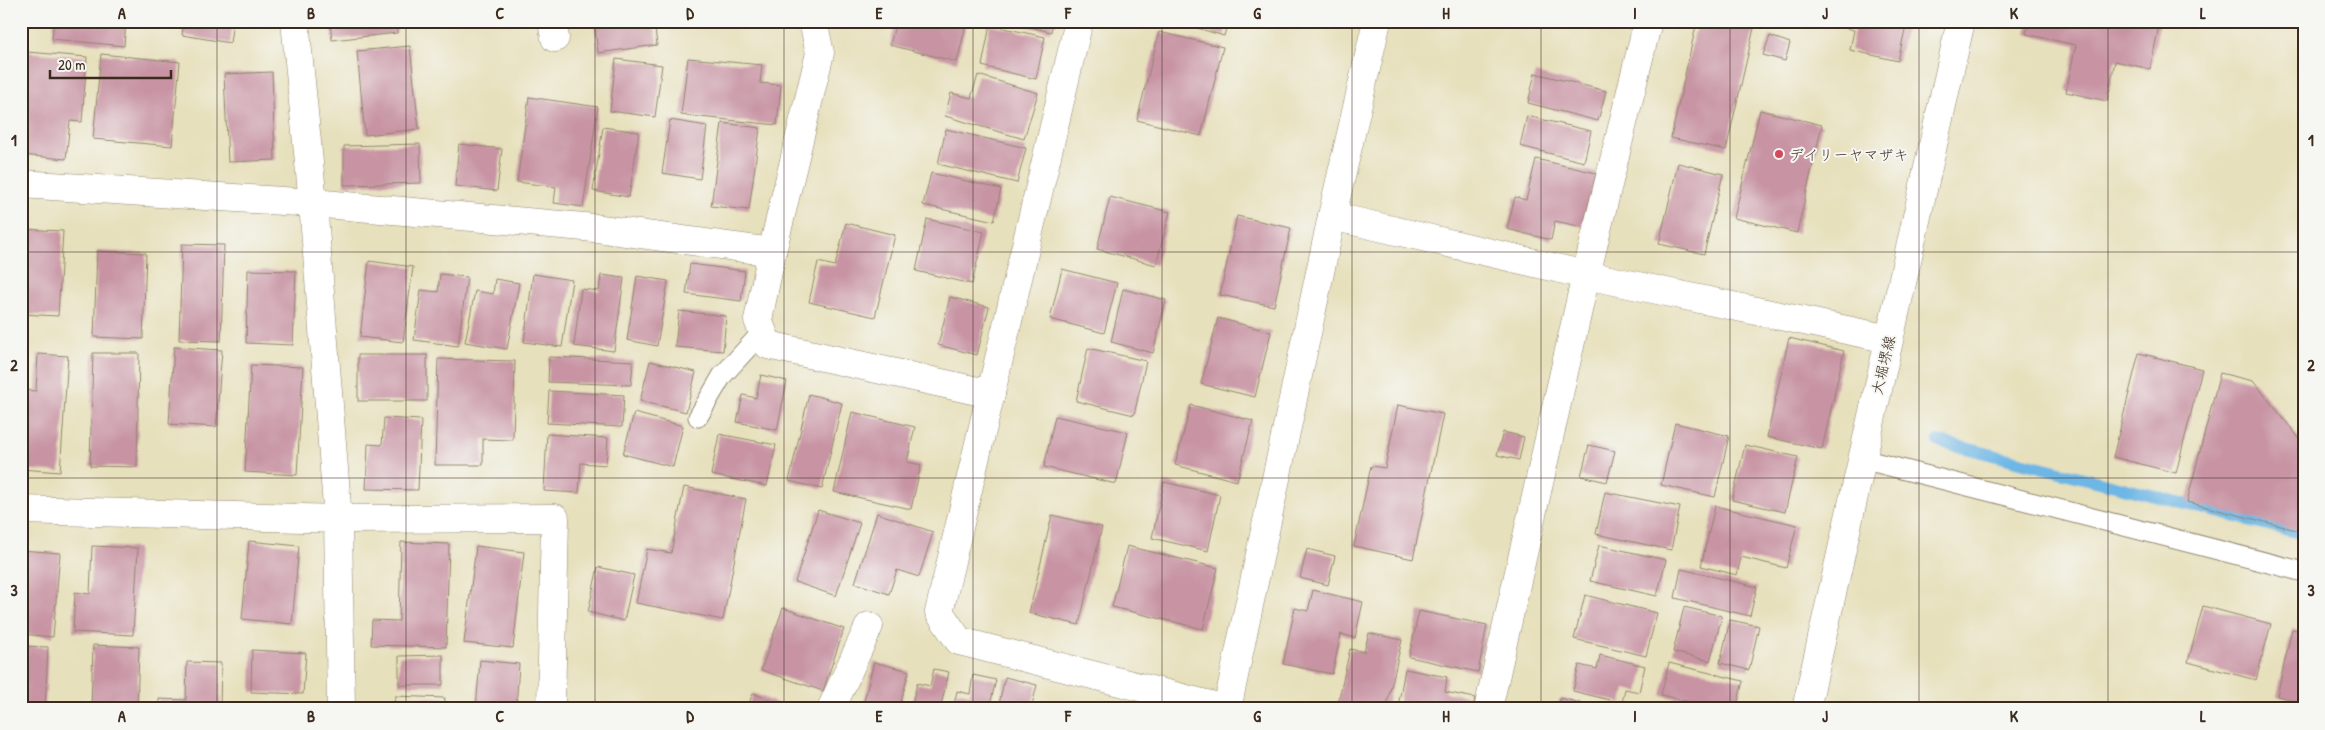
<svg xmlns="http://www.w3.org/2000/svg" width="2325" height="730" font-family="'Patrick Hand','Klee One',sans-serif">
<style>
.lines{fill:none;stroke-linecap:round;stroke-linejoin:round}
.stream{stroke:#6db6e5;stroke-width:12}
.building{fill:#c894a4}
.service-casing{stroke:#91856d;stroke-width:21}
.minor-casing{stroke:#91856d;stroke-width:29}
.secondary-casing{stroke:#91856d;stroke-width:29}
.service{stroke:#fff;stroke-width:19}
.minor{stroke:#fff;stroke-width:28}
.secondary{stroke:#fff;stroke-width:28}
.grid{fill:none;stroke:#3b2a1e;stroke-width:1;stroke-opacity:0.55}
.poi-dot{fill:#d1495b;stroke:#f6f6f2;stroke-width:2}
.labels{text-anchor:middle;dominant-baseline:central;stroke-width:4;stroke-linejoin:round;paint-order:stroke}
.poi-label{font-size:15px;fill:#3b2a1e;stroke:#f6f6f2;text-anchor:start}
.street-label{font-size:15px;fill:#3b2a1e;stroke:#f6f6f2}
.neatline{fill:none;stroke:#3b2a1e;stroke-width:2}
.grid-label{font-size:16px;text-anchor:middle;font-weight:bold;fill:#3b2a1e}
</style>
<rect width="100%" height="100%" fill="#f6f6f2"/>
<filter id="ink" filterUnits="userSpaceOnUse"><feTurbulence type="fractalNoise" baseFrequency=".02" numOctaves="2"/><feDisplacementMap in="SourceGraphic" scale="10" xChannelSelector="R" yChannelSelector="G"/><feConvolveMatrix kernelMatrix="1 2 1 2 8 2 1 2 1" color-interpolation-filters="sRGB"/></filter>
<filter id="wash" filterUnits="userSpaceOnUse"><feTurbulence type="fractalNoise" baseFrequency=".0096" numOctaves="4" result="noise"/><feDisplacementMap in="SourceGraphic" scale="20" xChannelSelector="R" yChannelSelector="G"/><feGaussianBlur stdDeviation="1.12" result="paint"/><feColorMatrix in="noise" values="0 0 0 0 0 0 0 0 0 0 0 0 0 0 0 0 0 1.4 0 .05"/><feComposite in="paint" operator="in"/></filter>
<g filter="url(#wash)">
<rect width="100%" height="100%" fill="#e7e0bc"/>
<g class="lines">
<polyline class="stream" points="1938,441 2304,534"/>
</g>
<g id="blocks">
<g class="building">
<polygon points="54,21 126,21 124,46 52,39"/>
<polygon points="184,21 233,21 230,43 182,35"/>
<polygon points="330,21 396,21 397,33 332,40"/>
<polygon points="407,21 435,21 435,22 408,26"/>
<polygon points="594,21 654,21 657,45 598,53"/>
<polygon points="896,21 967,21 957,62 890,45"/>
<polygon points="1004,21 1053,21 1051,32"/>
<polygon points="1174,21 1228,21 1224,36"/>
<polygon points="1245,21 1269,21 1268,28"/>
<polygon points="1697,21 1723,21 1754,28 1726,150 1671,138"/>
<polygon points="1819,21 1907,21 1898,61 1850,50 1854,30"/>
<polygon points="2029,21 2160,21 2150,69 2115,61 2107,101 2066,92 2076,45 2026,34"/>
<polygon points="990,25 1045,37 1036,79 982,66"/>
<polygon points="1159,32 1223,47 1201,136 1137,120"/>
<polygon points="1770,36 1790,43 1785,61 1763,55"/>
<polygon points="410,46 419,129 365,135 357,51"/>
<polygon points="27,52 87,57 82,122 70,121 66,159 21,155 21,115"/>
<polygon points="101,54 180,62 172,146 93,139"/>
<polygon points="688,58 762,65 760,83 781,85 777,125 681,115"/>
<polygon points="616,59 662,65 655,117 610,111"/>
<polygon points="272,72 275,160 228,162 224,74"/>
<polygon points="1535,73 1606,91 1598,121 1528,103"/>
<polygon points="978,75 1038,93 1024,139 945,116 951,93 971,98"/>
<polygon points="529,97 598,107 583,207 554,203 556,187 517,182"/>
<polygon points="1760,110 1822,125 1797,233 1734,218"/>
<polygon points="1527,116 1591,131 1584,162 1520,146"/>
<polygon points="670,120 707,126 700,179 662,173"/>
<polygon points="722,123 760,128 749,210 711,206"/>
<polygon points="603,127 639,132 629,197 593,191"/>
<polygon points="946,129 1026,148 1017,183 938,164"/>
<polygon points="420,144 421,183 344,185 344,146"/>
<polygon points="459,144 502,149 497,191 455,186"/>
<polygon points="1536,159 1596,173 1583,227 1555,221 1551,240 1507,229 1515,197 1526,200"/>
<polygon points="1678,163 1723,174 1704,254 1659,244"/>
<polygon points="931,173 1001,189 994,221 923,205"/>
<polygon points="1110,197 1170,212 1156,265 1097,249"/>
<polygon points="1237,216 1291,228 1274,306 1220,295"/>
<polygon points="927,219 984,232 972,284 916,271"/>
<polygon points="846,223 895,235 875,317 809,302 818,262 835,266"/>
<polygon points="21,229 63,231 58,316 21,314"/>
<polygon points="182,244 224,245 221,341 179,340"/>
<polygon points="97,251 146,253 143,339 94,337"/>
<polygon points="369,261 413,267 403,342 360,337"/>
<polygon points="690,264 745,271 741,301 686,294"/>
<polygon points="1062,269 1117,283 1104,333 1050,319"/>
<polygon points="248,270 296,271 293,345 246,343"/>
<polygon points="440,274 467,277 458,346 414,340 421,290 438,292"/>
<polygon points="533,274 572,280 562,347 524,342"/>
<polygon points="601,275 624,278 614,351 574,346 581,289 599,291"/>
<polygon points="637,276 668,281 657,346 627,340"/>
<polygon points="495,279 519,283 507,349 465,342 475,291 493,294"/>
<polygon points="1123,289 1166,300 1153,353 1111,342"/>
<polygon points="950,297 989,307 977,355 938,345"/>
<polygon points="679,311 726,316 723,351 675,347"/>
<polygon points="1218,318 1271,332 1255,397 1201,384"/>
<polygon points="1789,338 1844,351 1822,449 1767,437"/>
<polygon points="174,347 222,350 216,427 169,424"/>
<polygon points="1088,348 1146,361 1134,415 1076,401"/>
<polygon points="93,353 139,353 137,467 90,466"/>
<polygon points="2139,353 2202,369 2176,473 2113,457"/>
<polygon points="38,354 68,356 60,472 21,469 21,390 36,391"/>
<rect x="358" y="355" width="69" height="46"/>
<polygon points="549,357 633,361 631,385 548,382"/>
<polygon points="438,359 515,361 513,440 483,439 483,465 435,465"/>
<polygon points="650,361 696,372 686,412 640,401"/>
<polygon points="251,365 303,367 297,475 245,472"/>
<polygon points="2220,373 2253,381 2304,444 2304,532 2187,502"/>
<polygon points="761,375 787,381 777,430 737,422 743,395 756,398"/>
<polygon points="549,391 624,395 622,427 547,423"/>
<polygon points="809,394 842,403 822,489 789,481"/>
<polygon points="1191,405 1253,421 1237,481 1175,465"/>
<polygon points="1398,405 1443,414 1413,559 1354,546 1371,466 1385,468"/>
<polygon points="852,412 915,427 907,462 921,465 911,509 834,492"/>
<polygon points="634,413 683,426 673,467 623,454"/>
<polygon points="1055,416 1128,432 1116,484 1044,467"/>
<polygon points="384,418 421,420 418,490 366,489 368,444 382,445"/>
<polygon points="1675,423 1729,436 1715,497 1661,485"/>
<polygon points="1503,432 1524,437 1519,460 1497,455"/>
<polygon points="547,434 608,438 606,465 581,463 579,493 544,491"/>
<polygon points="719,434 776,445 767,486 711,475"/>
<polygon points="1589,445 1615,451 1607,482 1581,476"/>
<polygon points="1745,445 1798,457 1785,512 1732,500"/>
<polygon points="1164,482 1220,495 1208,551 1152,538"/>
<polygon points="684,487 746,499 723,620 636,603 647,549 671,553"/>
<polygon points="1605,492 1680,507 1671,550 1596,534"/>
<polygon points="1715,506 1797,525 1786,568 1741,557 1737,575 1701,566"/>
<polygon points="818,510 860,523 836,596 795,582"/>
<polygon points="877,513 933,532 919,577 897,570 889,594 855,583"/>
<polygon points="1052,515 1102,527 1079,625 1029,613"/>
<polygon points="249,541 299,546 292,624 242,619"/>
<polygon points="401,542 449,544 446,647 371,645 372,620 399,621"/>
<polygon points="1599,545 1666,560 1657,596 1590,581"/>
<polygon points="92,546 138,548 133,635 73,632 75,592 90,594"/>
<polygon points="476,546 524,552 513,648 464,643"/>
<polygon points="1127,546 1218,568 1203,629 1112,607"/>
<polygon points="1307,549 1335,556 1328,585 1300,578"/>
<polygon points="21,550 60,553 53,637 21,634"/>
<polygon points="598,567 634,575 624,621 588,612"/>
<polygon points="1681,569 1757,587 1750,616 1675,598"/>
<polygon points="1313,590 1363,602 1355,638 1341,634 1332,674 1283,664 1295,608 1308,611"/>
<polygon points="1585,595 1657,613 1646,656 1574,639"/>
<polygon points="2203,606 2271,624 2256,680 2188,662"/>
<polygon points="1684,607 1722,616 1710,661 1673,652"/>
<polygon points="783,608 844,629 823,691 761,670"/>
<polygon points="1419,611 1487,625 1478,672 1409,657"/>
<polygon points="1730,620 1759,626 1749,670 1720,663"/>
<polygon points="2292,629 2304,632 2304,703 2277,696"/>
<polygon points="1369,633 1402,640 1386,709 1363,709 1338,703 1350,649 1364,652"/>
<polygon points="93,645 139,647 137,709 91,709"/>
<polygon points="21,646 48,647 45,709 21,709"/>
<polygon points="252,650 306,653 303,694 251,692"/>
<polygon points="443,655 443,685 399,685 399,656"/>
<polygon points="1600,655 1645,666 1639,692 1625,689 1622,703 1573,691 1579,665 1597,669"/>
<polygon points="480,660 519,664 516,709 476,709"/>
<polygon points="187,662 221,663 220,709 159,709 159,699 186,700"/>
<polygon points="874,662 909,671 899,709 862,709"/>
<polygon points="1669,663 1743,681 1736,709 1718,709 1661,695"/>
<polygon points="934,669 949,672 940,709 911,709 917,683 930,686"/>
<polygon points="1405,669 1447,677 1445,692 1475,698 1473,709 1398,707"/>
<polygon points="973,675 996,680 989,709 953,709 957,691 970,694"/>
<polygon points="1005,677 1037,685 1031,709 1019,709 999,704"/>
<polygon points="753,693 790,709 747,709"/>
<polygon points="395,696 445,698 444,709 394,709"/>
<polygon points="1560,698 1603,708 1603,709 1557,709"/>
<polygon points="252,704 319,706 319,709 251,709"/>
</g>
</g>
</g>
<g filter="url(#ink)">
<use href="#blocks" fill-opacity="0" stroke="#91856d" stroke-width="1"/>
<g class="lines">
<g class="service-casing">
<g id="service">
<polyline points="698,417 722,376 763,331"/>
<polyline points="1862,459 2304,572"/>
</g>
</g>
<g class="minor-casing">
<g id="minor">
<polyline points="295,21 313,203 338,519 341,709"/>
<polyline points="552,21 555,38"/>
<polyline points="813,21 820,53 772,252 758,320 768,345 991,394"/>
<polyline points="1079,21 939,612 959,641 1226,709"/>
<polyline points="21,184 313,203 595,228 772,252"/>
<polyline points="1332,216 1586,275 1889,339"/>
<polyline points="21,510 338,519 555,518 551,709"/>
<polyline points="831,709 869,626"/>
<polyline points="1227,709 1332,216 1377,21"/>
<polyline points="1488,709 1586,275 1648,21"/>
</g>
</g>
<g class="secondary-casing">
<polyline id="secondary" points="1806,709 1961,21"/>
</g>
<use href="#service" class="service"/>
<use href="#minor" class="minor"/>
<use href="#secondary" class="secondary"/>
</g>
</g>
<path class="grid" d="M217 21V709M406 21V709M595 21V709M784 21V709M973 21V709M1162 21V709M1352 21V709M1541 21V709M1730 21V709M1919 21V709M2108 21V709M21 252H2304M21 478H2304"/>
<circle class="poi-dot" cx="1779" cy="154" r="5"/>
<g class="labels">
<g class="poi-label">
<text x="1789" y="154">デイリーヤマザキ</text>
</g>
<g class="street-label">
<text transform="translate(1883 365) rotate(-77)">大堀堺線</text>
</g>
</g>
<rect width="2325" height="730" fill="none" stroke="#f6f6f2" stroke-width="55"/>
<path d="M50 70v8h121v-8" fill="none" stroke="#3b2a1e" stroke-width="2.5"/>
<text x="58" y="70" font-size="15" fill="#3b2a1e" stroke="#f6f6f2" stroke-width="4" paint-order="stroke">20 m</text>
<rect x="28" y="28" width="2270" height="674" class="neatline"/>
<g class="grid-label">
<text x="122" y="19">A</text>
<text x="311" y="19">B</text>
<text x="500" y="19">C</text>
<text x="690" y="19">D</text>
<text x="879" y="19">E</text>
<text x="1068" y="19">F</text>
<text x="1257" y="19">G</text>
<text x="1446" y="19">H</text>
<text x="1635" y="19">I</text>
<text x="1825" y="19">J</text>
<text x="2014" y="19">K</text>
<text x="2203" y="19">L</text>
<text x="14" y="146">1</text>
<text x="2311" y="146">1</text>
<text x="14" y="371">2</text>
<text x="2311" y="371">2</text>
<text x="14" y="596">3</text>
<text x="2311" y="596">3</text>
<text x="122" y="722">A</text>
<text x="311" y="722">B</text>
<text x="500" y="722">C</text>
<text x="690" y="722">D</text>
<text x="879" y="722">E</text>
<text x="1068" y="722">F</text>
<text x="1257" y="722">G</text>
<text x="1446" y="722">H</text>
<text x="1635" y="722">I</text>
<text x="1825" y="722">J</text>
<text x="2014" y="722">K</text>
<text x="2203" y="722">L</text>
</g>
</svg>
